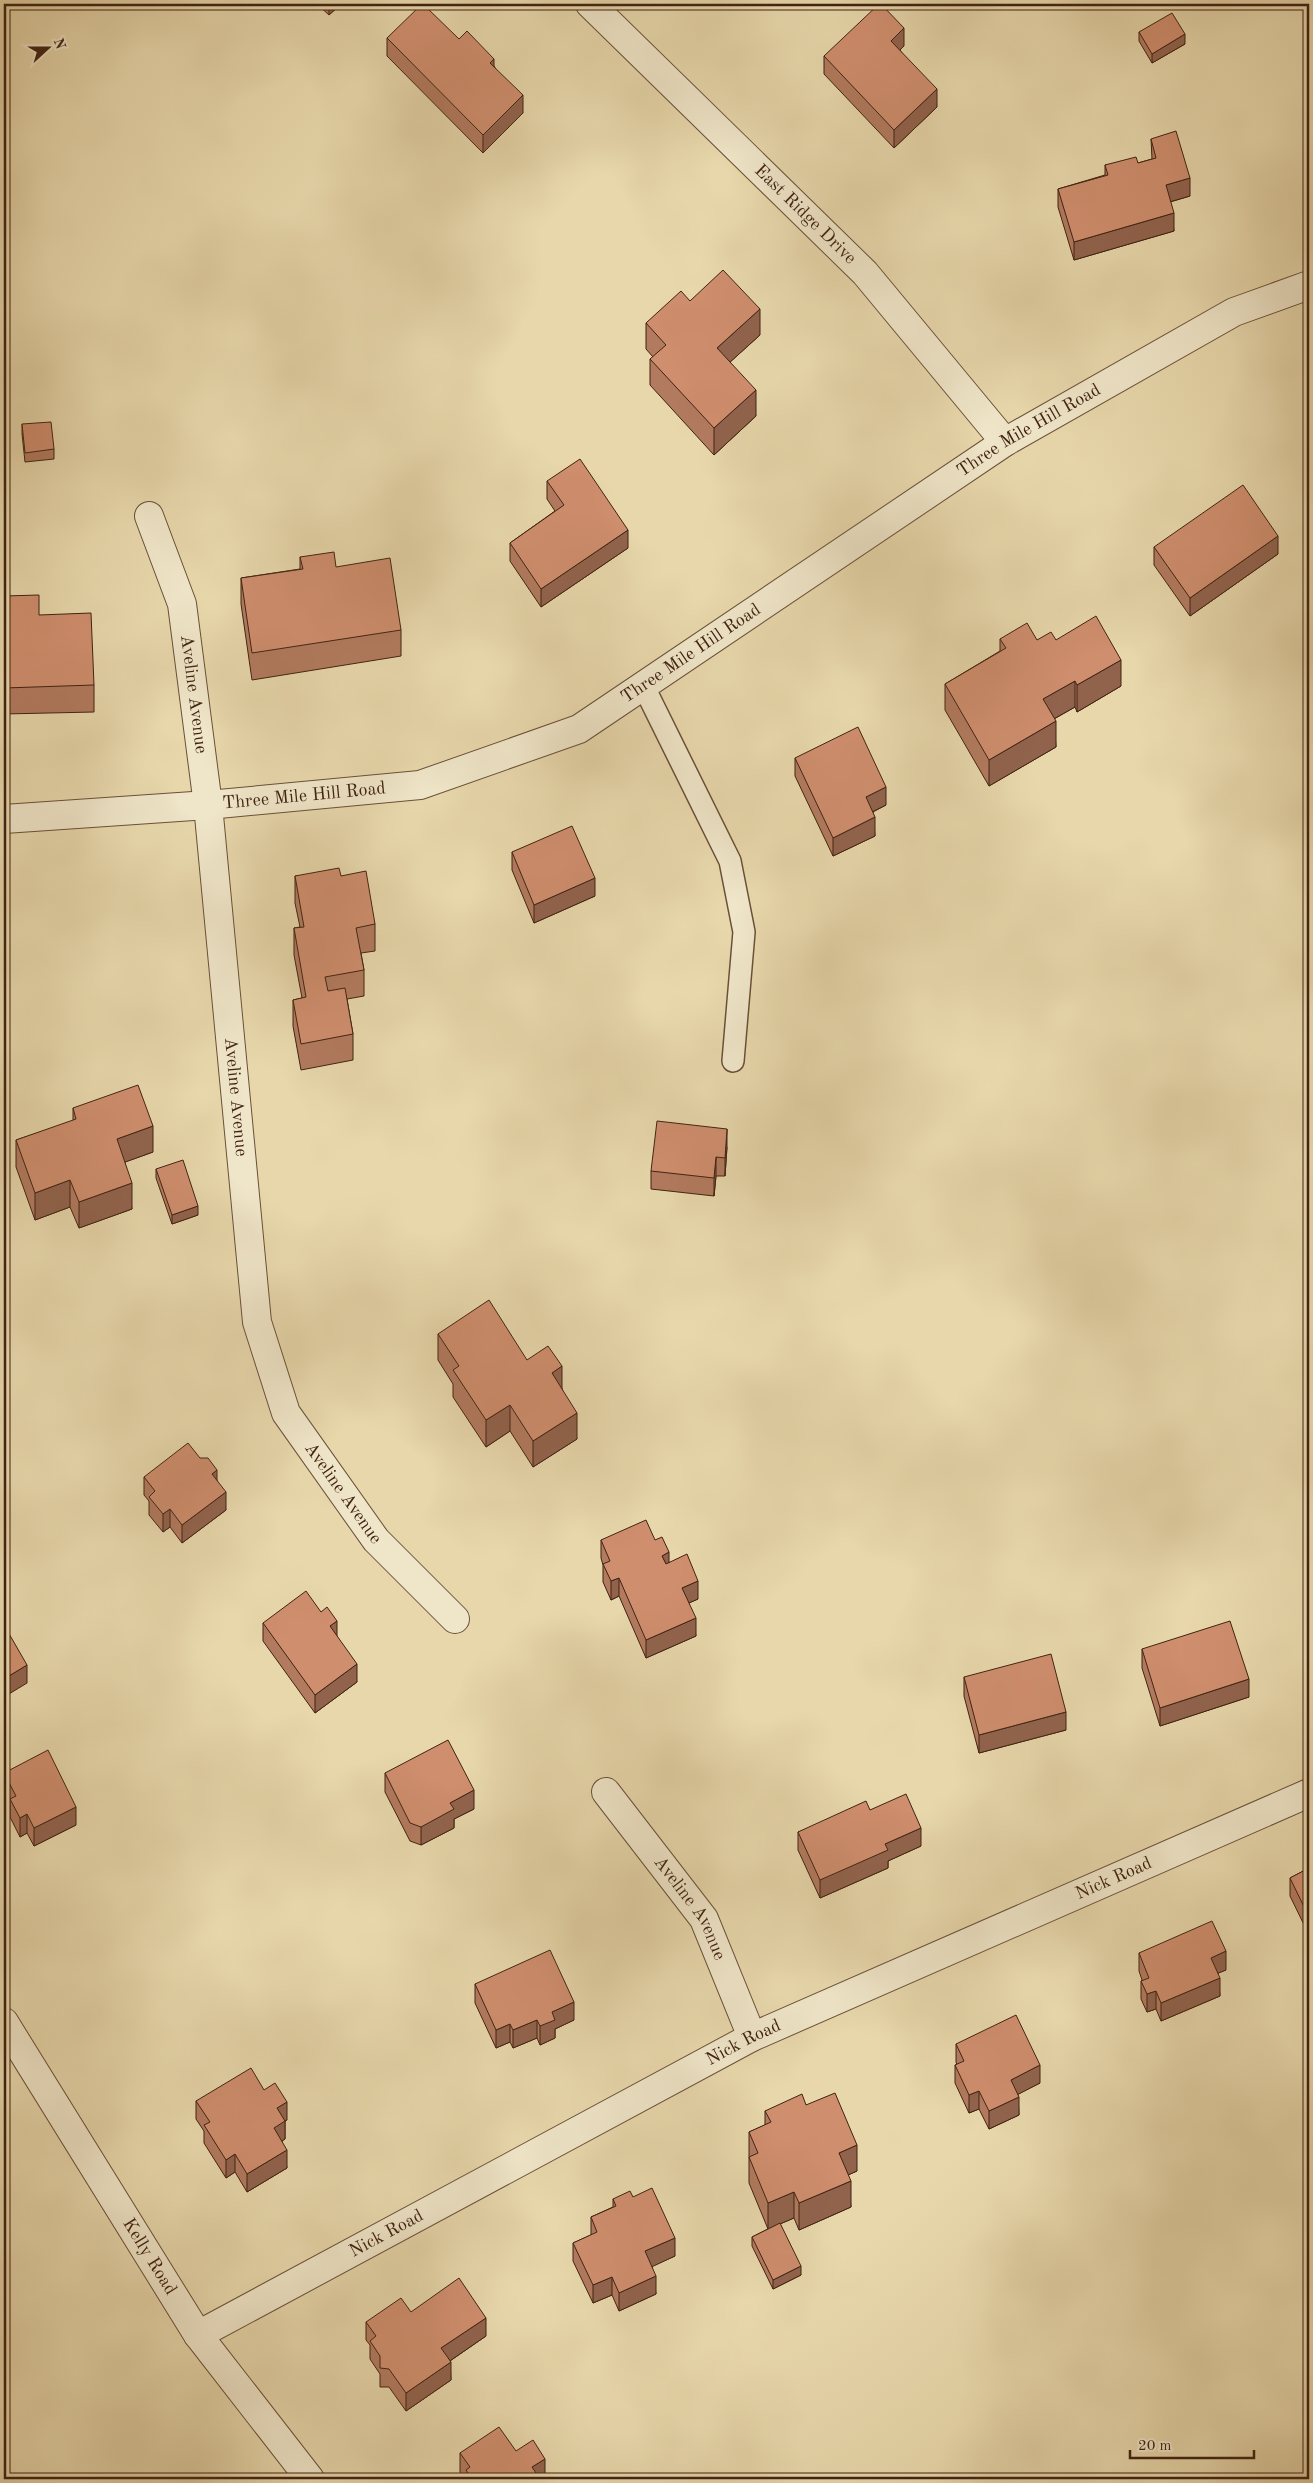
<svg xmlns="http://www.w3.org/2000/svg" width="1313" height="2483" font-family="'Old Standard TT',serif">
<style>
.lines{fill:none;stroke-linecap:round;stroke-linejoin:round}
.service-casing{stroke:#6a5038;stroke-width:24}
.minor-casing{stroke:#6a5038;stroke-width:30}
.service{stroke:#efe5c8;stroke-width:21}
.minor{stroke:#efe5c8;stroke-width:28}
.wall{fill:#b27a5f;stroke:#402312}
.shaded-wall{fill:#91634d;stroke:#402312}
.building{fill:#cf8e6e;stroke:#402312}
.labels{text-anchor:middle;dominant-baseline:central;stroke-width:4.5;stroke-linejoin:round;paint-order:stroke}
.street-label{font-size:18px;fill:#402312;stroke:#efe5c8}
</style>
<rect width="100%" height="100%" fill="#e7d7ab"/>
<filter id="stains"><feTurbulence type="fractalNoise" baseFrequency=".004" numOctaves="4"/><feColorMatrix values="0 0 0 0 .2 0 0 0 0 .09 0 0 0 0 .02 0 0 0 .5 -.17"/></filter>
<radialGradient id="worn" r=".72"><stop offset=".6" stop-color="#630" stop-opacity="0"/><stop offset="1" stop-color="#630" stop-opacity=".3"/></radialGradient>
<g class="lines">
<g class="service-casing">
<polyline id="service" points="643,685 730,861 744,932 733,1061"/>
</g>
<g class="minor-casing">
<g id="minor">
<path id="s1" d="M590 4 865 273 1005 442"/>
<path id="s2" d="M149 516 182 604 208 805 257 1322 286 1413 376 1540 455 1619"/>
<path id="s3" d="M4 819 208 805 420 785 579 729 1005 442 1234 312 1309 285"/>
<path id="s4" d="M606 1792 704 1919 752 2037"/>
<path id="s5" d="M4 2022 198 2335 310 2479"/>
<path id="s6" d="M198 2335 752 2037 1309 1793"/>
</g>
</g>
<use href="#service" class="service"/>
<use href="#minor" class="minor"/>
</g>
<g class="wall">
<polygon points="317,4 341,4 329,15"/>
<polygon points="1139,32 1185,44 1152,63 1139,41"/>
<polygon points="387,38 459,39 494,66 523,113 483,153 387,56"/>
<polygon points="904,46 900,50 937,107 894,148 824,74 824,56"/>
<polygon points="1151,139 1190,196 1170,202 1174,231 1074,260 1058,207 1058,189 1105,175 1105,165 1138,163 1152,159"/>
<polygon points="690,301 760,335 730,362 756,416 714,455 650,385 650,359 653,357 646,349 646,323"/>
<polygon points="22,424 54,449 54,459 25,462 22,434"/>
<polygon points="547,481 628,548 541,607 510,561 510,543 555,511 547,499"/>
<polygon points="1154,547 1278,554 1190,616 1154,565"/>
<polygon points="300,557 336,567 401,630 401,656 252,680 241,604 241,578 300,569"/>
<polygon points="4,596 39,615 94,685 94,712 4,714"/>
<polygon points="1000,639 1037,640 1056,640 1121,686 1077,712 1075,707 1054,719 1056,747 989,786 945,710 945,684 1000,651"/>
<polygon points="795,758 886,805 873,812 875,836 833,856 795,776"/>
<polygon points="512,852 595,896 534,923 512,870"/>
<polygon points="295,876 341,876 375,924 375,951 361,953 364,970 364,996 347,999 353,1034 353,1060 301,1070 293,1026 293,1000 302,998 294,955 294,928 300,927 295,903"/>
<polygon points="73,1108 153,1152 125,1162 132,1209 79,1228 70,1207 35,1220 16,1167 16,1140 73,1121"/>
<polygon points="727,1147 725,1176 716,1176 714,1196 651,1189 651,1171"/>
<polygon points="156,1169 198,1215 172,1224 156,1178"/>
<polygon points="438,1334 527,1360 562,1388 577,1439 533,1467 510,1431 486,1447 453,1397 453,1384 438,1360"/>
<polygon points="200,1458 217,1480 226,1510 182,1543 170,1527 163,1532 149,1515 149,1501 144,1495 144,1477"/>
<polygon points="601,1540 655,1540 669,1562 698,1599 689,1603 696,1636 646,1658 619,1596 611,1600 603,1582 603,1565 601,1558"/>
<polygon points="1309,1574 1309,1601 1306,1594 1306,1576"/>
<polygon points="263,1623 337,1636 357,1682 315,1713 263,1641"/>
<polygon points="1142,1649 1249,1697 1160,1726 1142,1668"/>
<polygon points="964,1677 1066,1730 979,1753 964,1696"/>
<polygon points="4,1773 76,1825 34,1846 27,1833 20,1837 10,1817 10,1802 4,1791"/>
<polygon points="385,1773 474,1809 454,1819 454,1828 421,1845 410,1841 385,1792"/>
<polygon points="870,1810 921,1846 888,1861 888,1868 820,1898 798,1850 798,1832"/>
<polygon points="1309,1868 1309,1935 1290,1896 1290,1878"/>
<polygon points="1139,1953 1226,1970 1218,1973 1220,1996 1161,2021 1156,2009 1147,2012 1141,1999 1141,1981 1142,1980 1139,1971"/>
<polygon points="475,1984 574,2020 555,2029 555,2038 540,2045 537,2038 513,2048 510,2042 496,2048 475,2003"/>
<polygon points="956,2044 1040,2083 1018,2094 1019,2115 989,2129 979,2109 969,2113 955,2083 955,2065 957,2065 956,2062"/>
<polygon points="264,2090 287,2120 285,2121 285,2139 282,2141 287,2168 247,2192 235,2172 226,2178 204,2143 204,2131 196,2119 196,2101"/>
<polygon points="806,2105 857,2171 848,2175 851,2207 799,2230 794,2218 780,2224 801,2275 773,2289 752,2246 752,2237 768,2229 749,2183 749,2132 765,2125 765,2111"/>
<polygon points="633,2197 675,2256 652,2266 656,2294 619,2311 612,2295 593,2303 573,2261 573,2243 591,2235 591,2217 613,2207 613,2199"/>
<polygon points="366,2322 486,2336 450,2361 451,2380 406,2411 389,2387 380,2387 380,2374 370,2359 370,2345 366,2340"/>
<polygon points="516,2451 545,2477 542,2479 465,2479 460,2472 460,2453"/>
</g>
<g class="shaded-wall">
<polygon points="329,4 341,4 329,15"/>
<polygon points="904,28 904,46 891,59 891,41"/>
<polygon points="1185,34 1185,44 1152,63 1152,54"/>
<polygon points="494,59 494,77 490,63"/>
<polygon points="937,89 937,107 894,148 894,130"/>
<polygon points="523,95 523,113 483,153 483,135"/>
<polygon points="1190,178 1190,196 1166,203 1166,185"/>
<polygon points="1174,213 1174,231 1074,260 1074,242"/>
<polygon points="760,309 760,335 717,374 717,348"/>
<polygon points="756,390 756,416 714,455 714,428"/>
<polygon points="628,530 628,548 541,607 541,589"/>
<polygon points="1278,536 1278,554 1190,616 1190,598"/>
<polygon points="1121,660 1121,686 1077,712 1077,685"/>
<polygon points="1075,681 1075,707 1043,725 1043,699"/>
<polygon points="1056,721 1056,747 989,786 989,760"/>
<polygon points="886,787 886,805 866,815 866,797"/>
<polygon points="875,817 875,836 833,856 833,838"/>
<polygon points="595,878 595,896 534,923 534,905"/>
<polygon points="153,1126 153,1152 117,1165 117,1139"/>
<polygon points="727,1129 727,1147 725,1176 725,1158"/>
<polygon points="716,1157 716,1176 714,1196 714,1178"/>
<polygon points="70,1180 70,1207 35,1220 35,1193"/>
<polygon points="132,1183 132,1209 79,1228 79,1202"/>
<polygon points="198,1206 198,1215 172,1224 172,1215"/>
<polygon points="562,1366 562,1393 552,1373"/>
<polygon points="510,1405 510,1431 486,1447 486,1420"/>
<polygon points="577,1413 577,1439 533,1467 533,1441"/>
<polygon points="217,1470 217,1489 212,1474"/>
<polygon points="226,1492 226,1510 182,1543 182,1525"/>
<polygon points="170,1509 170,1527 163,1532 163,1514"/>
<polygon points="669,1552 669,1571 662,1556"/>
<polygon points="619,1578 619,1596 611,1600 611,1581"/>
<polygon points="698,1581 698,1599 682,1606 682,1588"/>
<polygon points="696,1618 696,1636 646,1658 646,1640"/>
<polygon points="337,1621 337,1640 330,1626"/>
<polygon points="357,1664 357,1682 315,1713 315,1695"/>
<polygon points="27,1665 27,1683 4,1697 4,1679"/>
<polygon points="1249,1679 1249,1697 1160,1726 1160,1708"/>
<polygon points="1066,1712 1066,1730 979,1753 979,1735"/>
<polygon points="474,1790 474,1809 454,1819 454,1828 421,1845 421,1827 450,1803"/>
<polygon points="76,1807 76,1825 34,1846 34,1828"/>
<polygon points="27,1814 27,1833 20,1837 20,1818"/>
<polygon points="921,1828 921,1846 888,1861 888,1868 820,1898 820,1880 885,1844"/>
<polygon points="1226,1951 1226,1970 1211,1976 1211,1958"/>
<polygon points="1220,1978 1220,1996 1161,2021 1161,2003"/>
<polygon points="1156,1991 1156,2009 1147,2012 1147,1994"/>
<polygon points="574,2002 574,2020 555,2029 555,2038 540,2045 540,2026 552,2012"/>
<polygon points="537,2020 537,2038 513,2048 513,2030"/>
<polygon points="510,2024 510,2042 496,2048 496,2030"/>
<polygon points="1040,2065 1040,2083 1011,2098 1011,2080"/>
<polygon points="979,2091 979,2109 969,2113 969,2095"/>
<polygon points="1019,2097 1019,2115 989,2129 989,2111"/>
<polygon points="287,2102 287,2120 285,2121 285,2139 274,2146 274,2128 277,2108"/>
<polygon points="857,2145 857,2171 839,2179 839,2153"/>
<polygon points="287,2150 287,2168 247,2192 247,2174"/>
<polygon points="235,2154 235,2172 226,2178 226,2160"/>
<polygon points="851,2181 851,2207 799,2230 799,2203"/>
<polygon points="794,2192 794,2218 768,2229 768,2203"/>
<polygon points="675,2238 675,2256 645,2270 645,2251"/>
<polygon points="801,2266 801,2275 773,2289 773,2280"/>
<polygon points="656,2276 656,2294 619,2311 619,2293"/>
<polygon points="612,2277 612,2295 593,2303 593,2285"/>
<polygon points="486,2318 486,2336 441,2367 441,2348"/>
<polygon points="451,2362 451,2380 406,2411 406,2393"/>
<polygon points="545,2459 545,2477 542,2479 532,2479 532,2467"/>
</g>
<g class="building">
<polygon points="422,4 423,4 459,39 467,31 494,59 490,63 523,95 483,135 387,38"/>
<polygon points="879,4 881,4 904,28 891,41 937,89 894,130 824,56"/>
<polygon points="1172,13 1185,34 1152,54 1139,32"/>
<polygon points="1176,131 1190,178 1166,185 1174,213 1074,242 1058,189 1108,175 1105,165 1136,157 1138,163 1156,158 1151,139"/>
<polygon points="723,270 760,309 717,348 756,390 714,428 650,359 666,345 646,323 681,291 690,301"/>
<polygon points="51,422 54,449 25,453 22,424"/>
<polygon points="580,459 628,530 541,589 510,543 564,505 547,481"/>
<polygon points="1243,485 1278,536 1190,598 1154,547"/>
<polygon points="334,552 336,567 390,558 401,630 252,653 241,578 303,569 300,557"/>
<polygon points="39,595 39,615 91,613 94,685 4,688 4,596"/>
<polygon points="1096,616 1121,660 1077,685 1075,681 1043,699 1056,721 989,760 945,684 1006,648 1000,639 1027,623 1037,640 1051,632 1056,640"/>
<polygon points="858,727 886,787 866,797 875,817 833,838 795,758"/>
<polygon points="572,826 595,878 534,905 512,852"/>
<polygon points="339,868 341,876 366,871 375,924 356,928 364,970 325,977 328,991 345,988 353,1034 301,1044 293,1000 306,997 294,928 304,927 295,876"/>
<polygon points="138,1085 153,1126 117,1139 132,1183 79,1202 70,1180 35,1193 16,1140 76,1119 73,1108"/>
<polygon points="657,1121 727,1129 725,1158 716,1157 714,1178 651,1171"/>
<polygon points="183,1160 198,1206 172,1215 156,1169"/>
<polygon points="489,1300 527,1360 548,1346 562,1366 552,1373 577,1413 533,1441 510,1405 486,1420 453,1370 459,1366 438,1334"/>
<polygon points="188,1443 200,1458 208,1458 217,1470 212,1474 226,1492 182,1525 170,1509 163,1514 149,1497 155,1491 144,1477"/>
<polygon points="646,1520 655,1540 662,1537 669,1552 662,1556 666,1564 687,1554 698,1581 682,1588 696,1618 646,1640 619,1578 611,1581 603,1564 610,1561 601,1540"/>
<polygon points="1309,1574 1309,1583 1306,1576"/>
<polygon points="306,1591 321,1612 327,1607 337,1621 330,1626 357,1664 315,1695 263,1623"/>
<polygon points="1230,1621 1249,1679 1160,1708 1142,1649"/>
<polygon points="4,1625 27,1665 4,1679"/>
<polygon points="1051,1654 1066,1712 979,1735 964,1677"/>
<polygon points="448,1740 474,1790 450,1803 454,1809 421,1827 410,1823 385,1773"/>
<polygon points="48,1750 76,1807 34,1828 27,1814 20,1818 10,1799 16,1796 4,1773"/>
<polygon points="906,1794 921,1828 885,1844 888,1850 820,1880 798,1832 866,1801 870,1810"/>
<polygon points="1309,1868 1309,1917 1290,1878"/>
<polygon points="1212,1921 1226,1951 1211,1958 1220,1978 1161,2003 1156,1991 1147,1994 1141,1981 1149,1978 1139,1953"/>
<polygon points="550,1950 574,2002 552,2012 555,2020 540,2026 537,2020 513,2030 510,2024 496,2030 475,1984"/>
<polygon points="1016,2015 1040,2065 1011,2080 1019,2097 989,2111 979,2091 969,2095 955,2065 964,2061 956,2044"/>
<polygon points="251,2068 264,2090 275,2083 287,2102 277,2108 285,2121 274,2128 287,2150 247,2174 235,2154 226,2160 204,2125 210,2122 196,2101"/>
<polygon points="835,2093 857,2145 839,2153 851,2181 799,2203 794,2192 768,2203 749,2157 758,2153 749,2132 771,2122 765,2111 802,2094 806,2105"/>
<polygon points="652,2188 675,2238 645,2251 656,2276 619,2293 612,2277 593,2285 573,2243 597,2232 591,2217 616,2206 613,2199 630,2191 633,2197"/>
<polygon points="780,2223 801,2266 773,2280 752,2237"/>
<polygon points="459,2278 486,2318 441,2348 451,2362 406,2393 389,2369 380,2368 380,2356 370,2341 376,2336 366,2322 401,2298 411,2312"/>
<polygon points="499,2427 516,2451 533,2440 545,2459 532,2467 540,2479 472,2479 466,2470 470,2467 460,2453"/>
</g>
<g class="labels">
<g class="street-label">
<text stroke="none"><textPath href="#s1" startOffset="301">East Ridge Drive</textPath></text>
<text stroke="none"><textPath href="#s3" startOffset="1126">Three Mile Hill Road</textPath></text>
<text stroke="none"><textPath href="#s3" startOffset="721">Three Mile Hill Road</textPath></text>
<text stroke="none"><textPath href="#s2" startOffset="185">Aveline Avenue</textPath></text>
<text stroke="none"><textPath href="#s3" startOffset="301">Three Mile Hill Road</textPath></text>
<text stroke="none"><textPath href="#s2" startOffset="590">Aveline Avenue</textPath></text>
<text stroke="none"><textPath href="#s2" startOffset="1010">Aveline Avenue</textPath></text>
<text stroke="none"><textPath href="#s6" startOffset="1024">Nick Road</textPath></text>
<text stroke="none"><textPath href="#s4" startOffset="144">Aveline Avenue</textPath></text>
<text stroke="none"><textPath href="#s6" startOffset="619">Nick Road</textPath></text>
<text stroke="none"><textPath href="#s6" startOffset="214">Nick Road</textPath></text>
<text stroke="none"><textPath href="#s5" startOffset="276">Kelly Road</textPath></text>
</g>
</g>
<rect width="1313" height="2483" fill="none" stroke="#e7d7ab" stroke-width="20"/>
<rect x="5" y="5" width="1303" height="2473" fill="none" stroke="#402312" stroke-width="2.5"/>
<rect x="10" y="10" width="1293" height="2463" fill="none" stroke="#402312"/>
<g transform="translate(48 48) rotate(69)" stroke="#efe5c8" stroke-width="4" paint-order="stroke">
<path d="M0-4L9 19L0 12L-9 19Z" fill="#402312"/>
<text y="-8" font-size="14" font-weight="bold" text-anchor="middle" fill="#402312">N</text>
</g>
<path d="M1130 2450v8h124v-8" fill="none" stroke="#402312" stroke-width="2.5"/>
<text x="1138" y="2450" font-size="15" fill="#402312" stroke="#efe5c8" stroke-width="4" paint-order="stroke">20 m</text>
<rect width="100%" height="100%" filter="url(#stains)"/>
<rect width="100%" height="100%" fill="url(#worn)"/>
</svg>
